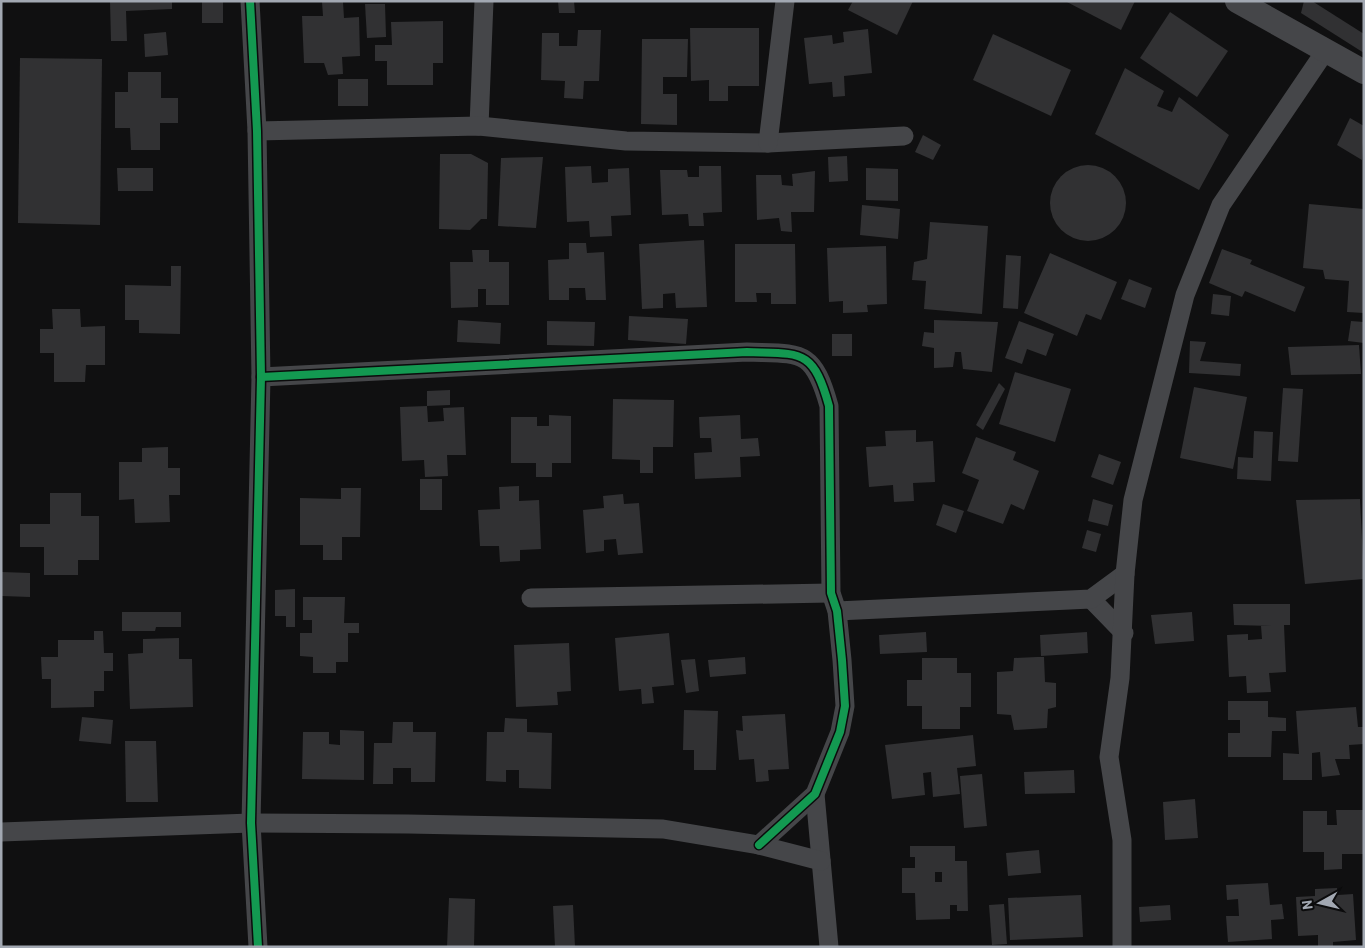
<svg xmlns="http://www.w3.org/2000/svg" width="1365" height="948" font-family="Barlow,sans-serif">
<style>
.building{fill:#313133;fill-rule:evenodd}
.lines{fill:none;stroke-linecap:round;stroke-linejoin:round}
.minor{stroke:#454649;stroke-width:19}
.tertiary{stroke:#454649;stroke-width:24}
.cycleway-casing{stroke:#0b0b0c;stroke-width:11}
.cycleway{stroke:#139951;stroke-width:8}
</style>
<rect width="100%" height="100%" fill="#101011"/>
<g class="building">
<polygon points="110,1 172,1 172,9 126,11 127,41 111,41"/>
<rect x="202" y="1" width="21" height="22"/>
<polygon points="558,1 574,1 575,13 559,13"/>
<polygon points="853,1 913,1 897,35 848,10"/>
<polygon points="1065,1 1135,1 1121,30"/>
<polygon points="1304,1 1312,1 1364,34 1364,53 1301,13"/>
<polygon points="322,2 343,2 344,18 359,17 360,56 342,57 343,74 328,75 324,63 304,63 302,16 323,16"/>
<polygon points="365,4 385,4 386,37 367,38"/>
<polygon points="1170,12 1228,51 1197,97 1140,58"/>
<polygon points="443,21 443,63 433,63 433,85 387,85 387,61 375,61 375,45 392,45 391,22"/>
<polygon points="690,28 759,28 759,86 728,86 728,101 709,101 709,80 691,81"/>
<polygon points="868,29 872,73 844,76 845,96 833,97 832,82 809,84 804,38 832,35 833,44 844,42 843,32"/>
<polygon points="578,30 601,30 599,81 584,81 583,99 564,98 565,81 541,80 542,33 559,33 559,46 577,46"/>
<polygon points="166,32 168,55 145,57 144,34"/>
<polygon points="993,34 1071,70 1051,116 973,80"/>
<polygon points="642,39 688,39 687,77 663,77 663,94 677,94 677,125 641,124"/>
<polygon points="20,58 102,59 100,225 18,223"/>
<polygon points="1125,68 1164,91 1157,106 1172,112 1179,97 1229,135 1199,190 1095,134"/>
<polygon points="128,72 161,72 161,98 178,98 178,123 160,123 160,150 131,150 130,128 115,128 115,92 128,92"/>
<rect x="338" y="79" width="30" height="27"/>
<polygon points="1350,118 1364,126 1362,160 1337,145"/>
<polygon points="923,135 941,145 933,160 915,152"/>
<polygon points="440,154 471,154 488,163 487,219 481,219 470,230 439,229"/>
<polygon points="847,156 848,181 829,182 828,157"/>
<polygon points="543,157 536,228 498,226 501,158"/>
<circle cx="1088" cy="203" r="38"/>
<polygon points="591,166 592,183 608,182 608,169 629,168 631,215 611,216 612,236 590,237 589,221 567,222 565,167"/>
<polygon points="699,166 721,166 722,212 703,213 704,226 689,226 688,214 662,215 660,170 687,170 688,177 699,177"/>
<polygon points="117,168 153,168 153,191 118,191"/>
<polygon points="866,168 898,169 898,201 866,200"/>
<polygon points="815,171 814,212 791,212 792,232 781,231 779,218 757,220 756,175 781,175 782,185 793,186 792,174"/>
<polygon points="1309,204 1364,209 1364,313 1347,312 1349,281 1325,279 1323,270 1303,268"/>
<polygon points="862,205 900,209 898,239 860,235"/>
<polygon points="930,222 988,226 982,314 924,309 926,281 912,280 914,262 927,259"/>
<polygon points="704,240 707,307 676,308 675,293 663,294 663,308 642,309 639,244"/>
<polygon points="569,243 586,243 587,253 604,252 606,300 586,300 585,288 569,288 569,300 549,300 548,260 569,259"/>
<polygon points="735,244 795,244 796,304 771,304 771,293 756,293 757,302 735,302"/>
<polygon points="886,246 887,304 867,305 868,312 843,313 843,301 829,302 827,248"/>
<polygon points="1222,249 1252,260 1250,264 1305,287 1295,312 1245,291 1242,297 1209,283"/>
<polygon points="472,250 489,250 489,262 509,262 509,305 486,305 486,289 478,289 478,307 451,308 450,262 473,262"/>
<polygon points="1050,253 1117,282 1101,320 1086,314 1077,336 1024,313"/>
<polygon points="1006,255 1021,256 1018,309 1003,308"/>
<polygon points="171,266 181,266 180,334 139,333 139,320 125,320 125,285 171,286"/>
<polygon points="1129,279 1152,288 1145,308 1121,299"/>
<polygon points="1213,294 1231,296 1229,316 1211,314"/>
<polygon points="52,309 80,309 81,327 105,326 105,365 86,365 85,382 54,382 54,353 40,353 40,329 53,329"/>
<polygon points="629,316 688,319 686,344 628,340"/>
<polygon points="458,320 501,323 500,344 457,342"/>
<polygon points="934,320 998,322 992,372 963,369 961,352 955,352 953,367 934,368 934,348 922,346 924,332 934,333"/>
<polygon points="547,321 595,322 594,346 547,345"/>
<polygon points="1019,321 1054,334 1046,356 1027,349 1022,364 1005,358"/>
<polygon points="1351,321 1364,322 1364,343 1348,341"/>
<rect x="832" y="334" width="20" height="22"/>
<polygon points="1190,341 1206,342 1200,361 1241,364 1240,376 1189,373"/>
<polygon points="1359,345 1361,374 1291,375 1288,347"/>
<polygon points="1015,372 1071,389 1055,442 999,424"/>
<polygon points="999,383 1005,389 983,430 976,425"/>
<polygon points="1194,387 1247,397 1233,469 1180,458"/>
<polygon points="1283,388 1303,389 1298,462 1278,461"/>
<polygon points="450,390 450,405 427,406 427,391"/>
<polygon points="613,399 674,400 673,447 653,447 653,473 640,473 640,460 612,459"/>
<polygon points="427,406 428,422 444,421 443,408 464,407 466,455 447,455 448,476 425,477 424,460 402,461 400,407"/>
<polygon points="549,415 571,416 571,463 552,463 552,477 536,477 536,463 511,463 511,417 537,417 537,426 549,426"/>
<polygon points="740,415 741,439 758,438 760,456 740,457 741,477 695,479 694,453 712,452 711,438 700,438 699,417"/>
<polygon points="916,430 916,442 933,441 935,482 913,483 914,501 894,502 893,485 869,487 866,447 886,446 885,431"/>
<polygon points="1254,431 1273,432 1271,481 1237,479 1238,457 1253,458"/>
<polygon points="976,437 1016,452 1013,460 1039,471 1024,510 1011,504 1003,524 967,511 979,480 962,473"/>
<polygon points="168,447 168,468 180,468 180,495 169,495 170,522 135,523 134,499 119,500 119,462 142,462 142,448"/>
<polygon points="1099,454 1121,462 1113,485 1091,477"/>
<rect x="420" y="479" width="22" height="31"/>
<polygon points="519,486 519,501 539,500 541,549 520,550 520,561 500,562 499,546 480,546 478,510 500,509 499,487"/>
<polygon points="341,488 361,488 360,537 342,537 342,560 323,560 323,545 300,545 300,498 341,499"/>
<polygon points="50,493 81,493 81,516 99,516 99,560 78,560 78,575 44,575 44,547 20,547 20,524 50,524"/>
<polygon points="623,494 624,504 639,503 643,553 618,555 616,539 604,540 604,551 586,553 583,510 604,508 603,496"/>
<polygon points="1093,499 1113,505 1108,526 1088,521"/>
<polygon points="1360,499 1364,579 1305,584 1296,500"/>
<polygon points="943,504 964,511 956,533 936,525"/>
<polygon points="1087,530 1101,534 1096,552 1082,548"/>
<polygon points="2,572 30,573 30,597 2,596"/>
<polygon points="295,589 295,627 286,627 286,616 275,616 275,590"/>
<polygon points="303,597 345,597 344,623 359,623 359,633 348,633 348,662 336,662 336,673 313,673 313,657 300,656 300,633 312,633 312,620 303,620"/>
<polygon points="1233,604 1290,604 1290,625 1284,625 1286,672 1269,673 1271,692 1247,693 1246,676 1229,677 1227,635 1248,634 1248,640 1262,639 1261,626 1272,626 1234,625"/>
<polygon points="122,612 181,612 181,627 156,627 155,631 122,631"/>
<polygon points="1192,612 1194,641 1155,644 1151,615"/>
<polygon points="94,631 103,631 104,653 113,653 113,671 104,671 104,691 94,691 94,707 51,708 51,679 42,679 41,657 58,657 58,640 94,640"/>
<polygon points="926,632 927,652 880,654 879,635"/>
<polygon points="1087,632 1088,653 1041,656 1040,635"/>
<polygon points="669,633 674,685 652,687 654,703 642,704 641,689 619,691 615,638"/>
<polygon points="179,638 179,659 192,659 193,707 130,709 128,654 143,653 143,639"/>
<polygon points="569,643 571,691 557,692 558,705 516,707 514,645"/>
<polygon points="745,657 746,674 710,677 708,660"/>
<polygon points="1037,657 1044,657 1045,682 1056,683 1056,707 1048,709 1047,728 1014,730 1011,715 997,714 997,672 1013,671 1014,658"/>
<polygon points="922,658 957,658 957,673 971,673 971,707 960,707 960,729 922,729 922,706 907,706 907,680 922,680"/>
<polygon points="695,659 699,691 686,693 681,660"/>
<polygon points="1228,701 1268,701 1268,717 1286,718 1286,731 1272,731 1271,757 1228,757 1228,733 1240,733 1240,720 1228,720"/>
<polygon points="1356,707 1358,727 1364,727 1364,744 1349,745 1350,759 1335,759 1340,775 1322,777 1320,752 1312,753 1312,780 1283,780 1283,753 1299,754 1296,711"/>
<polygon points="684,710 718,711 716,770 694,770 694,750 683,750"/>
<polygon points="785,714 789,769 768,770 769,781 756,782 754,759 739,760 736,730 743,731 742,716"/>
<polygon points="82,717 113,720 111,744 79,741"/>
<polygon points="505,718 527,719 527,732 552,733 551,789 519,788 519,770 506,770 506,782 486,781 487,732 504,732"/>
<polygon points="393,722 413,722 413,732 436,732 435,782 411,782 411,768 393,768 393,784 373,784 374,743 392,743"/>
<polygon points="340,730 364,731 364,780 302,779 303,732 329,732 329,744 340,745"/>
<polygon points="973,735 976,766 957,768 960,794 933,797 931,772 923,773 925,795 892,799 885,745"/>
<polygon points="125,741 156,741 158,802 126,802"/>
<polygon points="1074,770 1075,793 1025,794 1024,772"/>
<polygon points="982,774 987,826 964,828 960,776"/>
<polygon points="1195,799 1198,838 1165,840 1163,802"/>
<polygon points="1336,810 1363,810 1363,854 1342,854 1342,869 1324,870 1324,852 1303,852 1303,811 1327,811 1327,825 1337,825"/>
<path d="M910 846H955V861H967L968 911H957V905H950V919L916 920 915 893H902V868H915V857H910ZM935 872H942V882H935Z"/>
<polygon points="1039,850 1041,873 1008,876 1006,853"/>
<polygon points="1268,883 1270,905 1282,904 1284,919 1271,920 1272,939 1228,942 1226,916 1239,916 1238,899 1227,900 1226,885"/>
<polygon points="1337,888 1338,895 1353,894 1356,940 1333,942 1333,947 1318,947 1318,935 1298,936 1296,897 1315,896 1315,889"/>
<polygon points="1081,895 1083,937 1010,940 1008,898"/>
<polygon points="449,898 475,899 474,947 447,947"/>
<polygon points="1004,904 1007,944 992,945 989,905"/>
<polygon points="573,905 575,947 555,947 553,906"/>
<polygon points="1170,905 1171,920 1140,922 1139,907"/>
</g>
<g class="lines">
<g class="minor">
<polyline points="250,1 257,131 261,377 251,823 258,947"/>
<polyline points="479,126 484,1"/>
<polyline points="257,131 479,126 626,141 768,143 904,136"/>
<polyline points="768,143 785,1"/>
<path d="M261 377 747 352C801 354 813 348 829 406L831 593 837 611 842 660 845 706 840 732 815 794 759 845"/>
<polyline points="531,598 831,593"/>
<polyline points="1091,599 1124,633"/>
<polyline points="837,611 1091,599 1125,574"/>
<polyline points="815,794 829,947"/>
<polyline points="1,832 251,823 408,824 663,829 759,845 821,861"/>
<polyline points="1122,947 1122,840 1109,757 1120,678 1125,574 1133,500 1185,295 1221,205 1326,50"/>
</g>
<polyline class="tertiary" points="1237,1 1364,72"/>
<g class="cycleway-casing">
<g id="cycleway">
<polyline points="250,1 257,131 261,377 251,823 258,947"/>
<path d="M261 377 747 352C801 354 813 348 829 406L831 593 837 611 842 660 845 706 840 732 815 794 759 845"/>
</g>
</g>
<use href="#cycleway" class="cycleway"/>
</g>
<rect width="1365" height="948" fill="none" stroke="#a2a8b2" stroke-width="5"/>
<g transform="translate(1320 903) rotate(262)" stroke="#0b0b0c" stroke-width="4" paint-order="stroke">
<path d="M0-4L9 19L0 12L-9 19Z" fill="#a2a8b2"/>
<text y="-8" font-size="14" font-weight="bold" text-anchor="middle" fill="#a2a8b2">N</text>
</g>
</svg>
